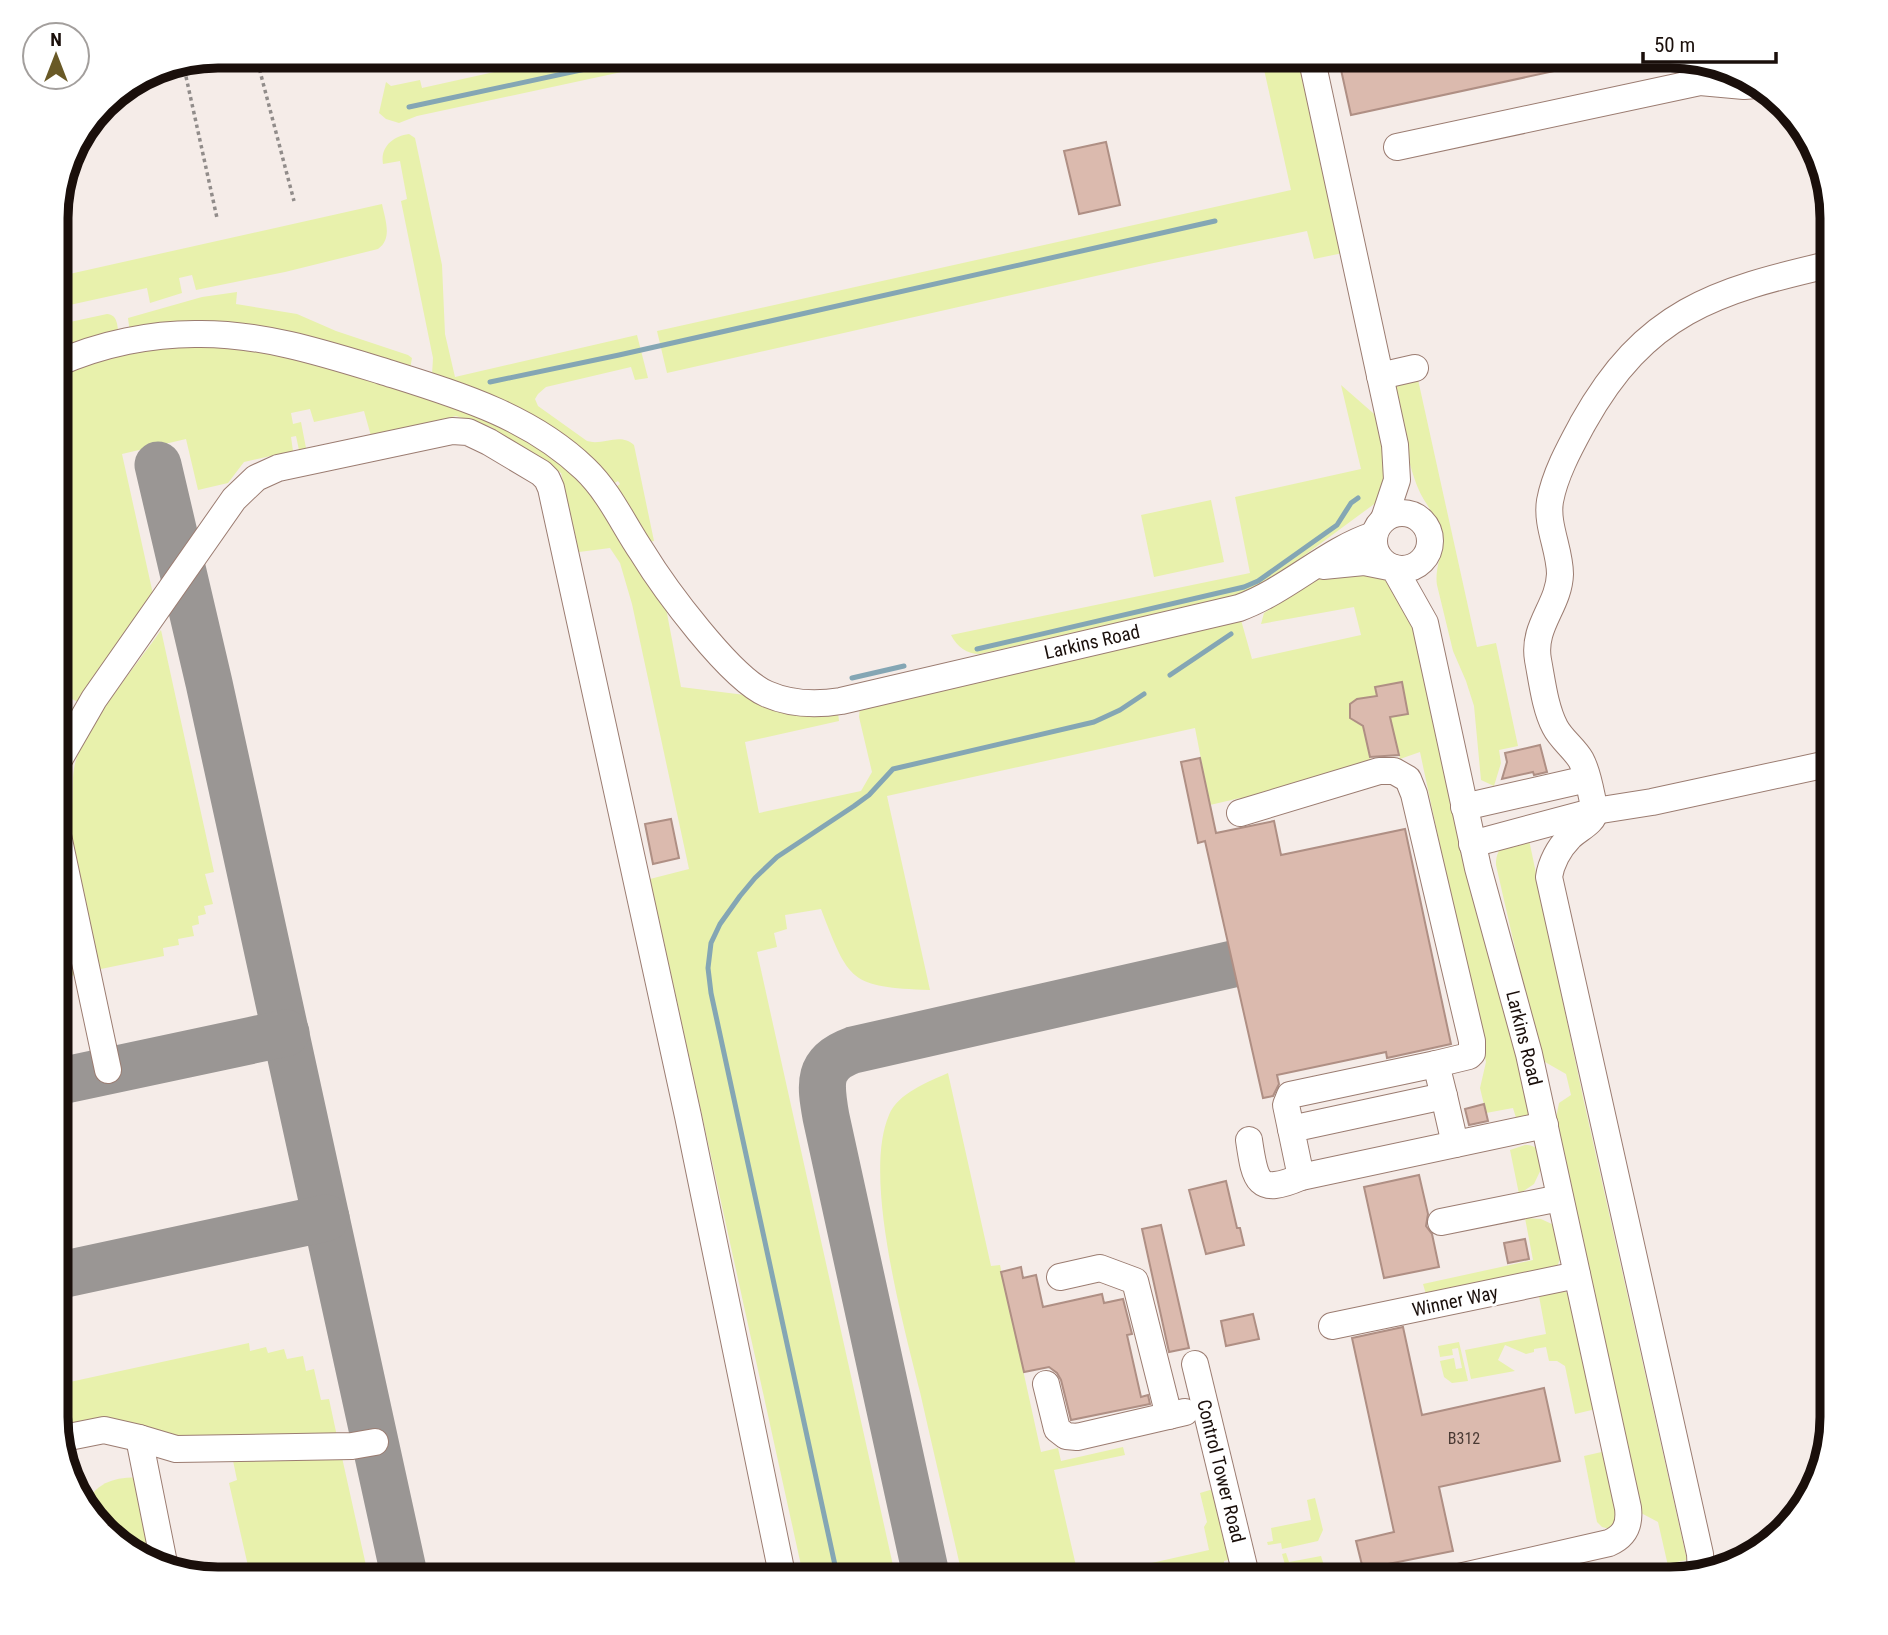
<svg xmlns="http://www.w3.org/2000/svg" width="1888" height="1635" font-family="'Roboto Condensed',sans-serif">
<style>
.built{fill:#f5ece8}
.green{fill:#e8f1ac}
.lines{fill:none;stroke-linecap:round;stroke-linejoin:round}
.stream{stroke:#84a6b4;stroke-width:5}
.taxiway{stroke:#9a9694;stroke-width:47}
.building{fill:#dbbaae;stroke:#af8f84;stroke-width:2}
.minor-casing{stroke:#9b7c71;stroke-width:28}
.path{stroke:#918c8a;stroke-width:3.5;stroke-dasharray:3.5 3.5;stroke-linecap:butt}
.minor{stroke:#fff;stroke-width:26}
.labels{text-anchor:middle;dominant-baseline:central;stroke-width:6;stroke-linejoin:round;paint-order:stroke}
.number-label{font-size:16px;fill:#4a3a34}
.street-label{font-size:19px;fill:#1a0f0b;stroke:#fff}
.rim{fill:none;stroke:#1a0f0b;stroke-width:9}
</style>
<rect width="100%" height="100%" fill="#fafafa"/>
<polygon class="built" points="218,56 1670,56 1732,68 1784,103 1820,156 1832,218 1832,1427 1820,1479 1785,1531 1732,1567 1670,1579 218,1579 156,1566 104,1532 73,1488 56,1427 56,207 73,146 111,96 156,68"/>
<g class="green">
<polygon points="567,56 696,56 417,116 399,123 386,119 379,113 386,82 391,86 420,80 422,88"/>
<polygon points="1261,56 1301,56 1343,253 1314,259 1307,231 1149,264 667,373 657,331 1291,190"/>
<path d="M409 134 415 138 442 265 445 334 455 377 637 335 648 378 635 380 631 367 546 387 538 394 535 399 538 406 587 441C603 446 620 432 634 445L654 541 649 542 616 487 620 484 618 481 613 484 548 424 529 413 489 394 432 375 433 358 401 201 407 199 400 161 383 164C380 147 393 136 409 134Z"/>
<path d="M382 204C385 219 393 239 378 249L285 272 196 290 192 275 179 278 182 293 150 303 147 288 56 308V277Z"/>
<polygon points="237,292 236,304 297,314 336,331 408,355 412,358 410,369 130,333 128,318 202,297"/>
<path d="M107 314C118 315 117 325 119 335L56 351V325Z"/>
<path d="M216 341 351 369 529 435 591 490 665 603 681 687 753 696 838 713 839 721 745 742 759 813 861 791 872 772 859 717 860 707 927 689 930 694 935 693 934 687 1096 655 1241 620 1252 659 1361 635 1354 607 1261 624 1264 613C1288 599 1314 575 1343 573 1357 572 1373 576 1387 577L1407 600 1513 1023 1529 1115 1517 1121 1513 1108 1486 1113 1480 1088 1486 1062 1420 752 1400 759 1396 742 1368 748 1372 766 1246 802 1240 798 1210 805 1195 728 887 796 930 990C850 987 849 982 821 909L785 915 787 929 774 933 777 947 757 952 896 1579H804L650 879 689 869 632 604 620 563 610 548 579 552 561 473 491 427 456 416 371 436 364 411 314 422 310 409 291 413 293 424 301 422 306 448 299 450 296 436 291 437 293 451 244 462 228 483 198 490 186 439 122 454 153 594 78 702 72 699 57 720 63 724 56 734V372C103 352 165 345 216 341Z"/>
<path d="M1417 375 1477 647 1496 643 1518 746 1499 750 1501 763 1494 786 1481 780 1474 706 1466 681 1453 651 1437 585C1434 567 1445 550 1441 532 1437 516 1424 503 1418 488 1410 470 1391 399 1397 382Z"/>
<path d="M1341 385 1381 420 1388 457 1381 499 1267 583 1244 594 980 654C967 654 957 647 951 635L1250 573 1235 497 1361 469Z"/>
<polygon points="1211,500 1224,562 1154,577 1141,515"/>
<path d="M161 630 214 872 205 874 213 904 204 906 206 914 198 916 199 924 192 926 194 936 178 939 179 945 163 948 164 956 96 970 65 831C78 809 68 781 77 757 94 715 134 669 161 630Z"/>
<path d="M1528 835 1584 1102 1687 1560 1677 1562 1679 1573 1675 1578 1671 1579 1658 1522 1641 1513 1556 1118 1559 1103 1571 1095 1566 1074 1545 1062 1539 1053 1496 865C1496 843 1510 843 1528 835Z"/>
<polygon points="56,864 80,974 56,979"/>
<path d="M948 1073 991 1266 1000 1265 1041 1452 1058 1448 1061 1461 1123 1447 1125 1455 1054 1470 1079 1579H963C949 1517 934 1454 920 1392 904 1326 862 1177 889 1115 898 1093 928 1082 948 1073Z"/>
<path d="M1525 1145C1539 1145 1540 1153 1543 1165L1534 1184 1519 1194 1510 1150Z"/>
<polygon points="1525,1218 1541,1219 1554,1225 1561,1256 1556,1270 1427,1298 1423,1284 1533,1260"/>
<polygon points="1538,1291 1565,1291 1570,1297 1596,1409 1575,1414 1565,1366 1557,1361 1549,1361 1546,1347 1534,1349 1534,1352 1526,1354 1505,1345 1498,1360 1515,1371 1471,1379 1465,1350 1546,1334"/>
<polygon points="1459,1342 1468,1381 1452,1383 1444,1377 1440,1361 1454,1358 1456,1369 1462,1368 1458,1348 1452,1349 1453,1355 1440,1357 1438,1346"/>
<polygon points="249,1343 250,1351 266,1347 268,1353 284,1349 287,1359 303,1356 306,1371 314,1369 321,1400 329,1399 338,1441 175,1441 56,1427 56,1385"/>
<polygon points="231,1451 341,1453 369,1579 251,1579 229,1483 237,1480"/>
<polygon points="1606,1451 1620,1518 1610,1529 1602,1527 1597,1522 1584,1456"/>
<path d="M141 1477 155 1566 104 1532 84 1504C101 1480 113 1478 141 1477Z"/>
<polygon points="1210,1490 1215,1492 1232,1559 1224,1561 1224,1577 1198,1579 1195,1569 1153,1579 1081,1579 1209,1550 1204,1527 1207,1522 1200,1493"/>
<polygon points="1315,1498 1323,1530 1318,1541 1282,1549 1281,1543 1268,1545 1267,1542 1273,1541 1271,1528 1311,1520 1307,1500"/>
<polygon points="1286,1553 1289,1562 1321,1556 1326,1572 1334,1579 1289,1579 1282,1554"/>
</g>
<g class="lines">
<g class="stream">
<polyline points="409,107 646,56"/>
<polyline points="490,382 619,355 1215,221"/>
<polyline points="977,649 1244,587 1258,581 1337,525 1351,503 1358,498"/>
<polyline points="1170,675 1231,634"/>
<polyline points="852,678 904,666"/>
<polyline points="838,1579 711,993 708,968 711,943 720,924 740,896 755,878 777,857 854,806 869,795 893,769 1094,722 1120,710 1144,694"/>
</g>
<g class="taxiway">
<polyline points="158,465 209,683 405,1579"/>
<polyline points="56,1082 286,1033"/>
<polyline points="56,1276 326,1218"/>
<path d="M927 1579 826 1117C820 1083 817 1063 853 1050L1233 964"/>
</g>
</g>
<g class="building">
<polygon points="1338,56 1595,56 1596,62 1351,115"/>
<polygon points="1106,142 1120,205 1079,214 1064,151"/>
<polygon points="1402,682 1408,714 1390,717 1399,755 1370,757 1363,726 1350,718 1350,704 1357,699 1377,696 1375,687"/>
<polygon points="1540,745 1547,772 1534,775 1533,772 1502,779 1507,762 1505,753"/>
<polygon points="1200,758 1216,833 1274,821 1281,855 1405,829 1451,1044 1387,1058 1386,1052 1277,1075 1279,1084 1273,1096 1263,1098 1205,841 1198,843 1181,762"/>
<polygon points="671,819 679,858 653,864 645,824"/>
<polygon points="1484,1104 1488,1121 1469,1125 1465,1109"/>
<polygon points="1419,1175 1428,1214 1426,1226 1432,1234 1439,1267 1384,1278 1364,1187"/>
<polygon points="1226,1181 1237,1228 1240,1228 1244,1245 1206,1254 1189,1190"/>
<polygon points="1161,1225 1189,1348 1169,1352 1142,1229"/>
<polygon points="1525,1239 1529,1259 1508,1263 1504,1243"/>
<polygon points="1021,1267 1023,1278 1036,1275 1043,1307 1102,1294 1104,1303 1123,1299 1132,1334 1127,1335 1141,1397 1148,1395 1150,1404 1071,1420 1061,1380 1057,1373 1049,1367 1024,1372 1001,1272"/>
<polygon points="1253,1314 1259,1339 1226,1346 1221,1321"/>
<polygon points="1403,1327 1422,1415 1544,1388 1560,1461 1439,1487 1453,1551 1363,1569 1356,1541 1394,1532 1352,1338"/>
</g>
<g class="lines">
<g class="minor-casing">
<g id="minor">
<polyline points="1311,56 1395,445 1397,480 1384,519"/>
<polyline points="1397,147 1700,82 1744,86 1757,85"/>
<path d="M56 364C100 344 153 333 201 334 264 334 323 353 382 371 455 394 529 415 585 469 610 493 623 524 642 552 664 588 730 678 767 694 790 704 817 705 841 701L1239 608C1288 590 1327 550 1374 535"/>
<polyline points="1380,376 1415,368"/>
<circle cx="1402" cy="541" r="28"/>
<path d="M1323 566 1364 562 1394 568 1425 623 1478 868 1529 1054 1628 1508C1630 1525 1625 1536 1609 1543L1450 1579"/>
<polyline points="56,765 94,699 234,499 256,478 278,468 452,431 468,432 489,442 541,473 547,479 551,488 688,1116 783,1579"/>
<polyline points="1464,807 1587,779"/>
<path d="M1595 811C1594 823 1577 829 1569 838 1559 848 1551 863 1549 877L1700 1554 1701 1573"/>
<path d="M1595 811C1591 795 1589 775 1581 760 1574 748 1561 739 1555 727 1545 708 1542 681 1538 660 1532 626 1559 606 1560 574 1560 550 1546 525 1550 501 1555 474 1570 447 1583 423 1645 312 1714 291 1832 264"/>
<polyline points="1240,813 1379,771 1394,771 1408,779 1414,794 1472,1041 1472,1053 1469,1056 1436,1064 1444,1096"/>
<polyline points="56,826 108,1070"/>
<polyline points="1472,844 1595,811 1652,802 1832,763"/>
<polyline points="1291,1129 1286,1105 1290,1095 1436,1064"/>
<path d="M1249 1140C1255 1181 1257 1196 1301 1177L1545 1125"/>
<polyline points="1301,1177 1291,1129 1444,1096 1455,1144"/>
<polyline points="1441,1222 1560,1198"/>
<polyline points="1060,1277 1100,1268 1135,1281 1169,1416"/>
<polyline points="1332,1326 1577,1275"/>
<polyline points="1195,1364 1247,1579"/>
<polyline points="1046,1384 1057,1429 1066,1436 1077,1437 1185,1412"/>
<polyline points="139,1438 176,1449 352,1446 375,1442"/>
<polyline points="59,1439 104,1430 139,1438 165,1568"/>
</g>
</g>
<g class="path">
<polyline points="256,56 294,201"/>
<polyline points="183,63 217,218"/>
</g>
<use href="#minor" class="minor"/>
</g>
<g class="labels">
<g class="number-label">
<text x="1464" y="1438">B312</text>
</g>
<g class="street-label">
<text transform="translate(1092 642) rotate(-13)">Larkins Road</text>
<text transform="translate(1524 1038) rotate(76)">Larkins Road</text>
<text transform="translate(1455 1301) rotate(-12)">Winner Way</text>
<text transform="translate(1221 1471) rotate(76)">Control Tower Road</text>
</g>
</g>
<path d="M0 0H1888V1635H0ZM218 68H1670A150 150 0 0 1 1820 218V1417A150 150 0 0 1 1670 1567H218A150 150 0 0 1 68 1417V218A150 150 0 0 1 218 68Z" fill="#fff" fill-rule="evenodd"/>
<path class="rim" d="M218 68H1670A150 150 0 0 1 1820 218V1417A150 150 0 0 1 1670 1567H218A150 150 0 0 1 68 1417V218A150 150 0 0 1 218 68Z"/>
<g transform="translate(56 56)"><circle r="33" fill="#ffffff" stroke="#a39f9d" stroke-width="2"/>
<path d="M0-5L12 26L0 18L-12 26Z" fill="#695926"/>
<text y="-10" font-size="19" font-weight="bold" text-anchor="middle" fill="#1a0f0b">N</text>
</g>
<path d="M1643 52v10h133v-10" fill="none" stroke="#1a0f0b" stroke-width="3.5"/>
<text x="1654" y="52" font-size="21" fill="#1a0f0b" stroke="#ffffff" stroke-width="5" paint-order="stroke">50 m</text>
</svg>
